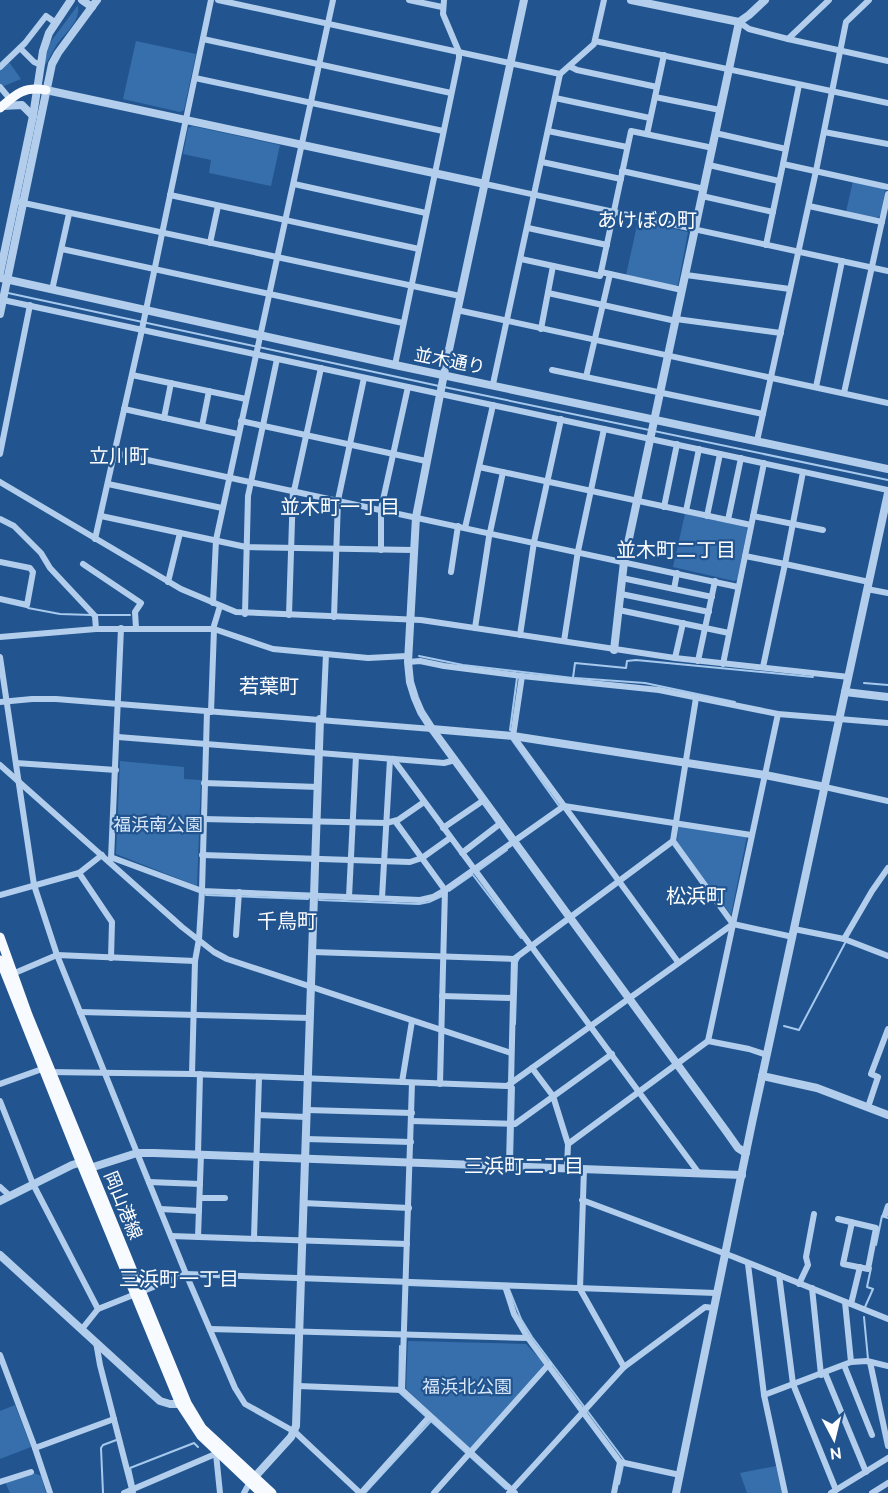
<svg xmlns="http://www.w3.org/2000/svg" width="888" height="1493" font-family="Ubuntu,'Noto Sans JP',sans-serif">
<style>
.green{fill:#366fac}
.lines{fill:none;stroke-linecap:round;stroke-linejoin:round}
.stream{stroke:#a6c9ed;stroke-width:2}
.minor{stroke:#b2ceec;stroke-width:6}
.tertiary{stroke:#b2ceec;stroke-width:8}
.primary{stroke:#f7faff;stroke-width:9}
.labels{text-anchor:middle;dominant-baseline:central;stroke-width:4.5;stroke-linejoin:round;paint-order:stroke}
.street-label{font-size:18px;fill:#fff;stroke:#22558f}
.park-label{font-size:18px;fill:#d7e7f9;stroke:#22558f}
.neighbourhood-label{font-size:20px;fill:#fff;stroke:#22558f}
</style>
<rect width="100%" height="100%" fill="#22558f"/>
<g class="green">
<path d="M78 5C81 22 64 33 56 46 51 53 49 61 44 66L49 44Z"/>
<polygon points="136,41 196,54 184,110 180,112 123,99"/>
<polygon points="9,62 21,79 4,86 0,83 0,70"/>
<polygon points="192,126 280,145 271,186 209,173 211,160 183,154 188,128"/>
<polygon points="853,181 883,187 885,191 880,216 876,218 846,212"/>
<polygon points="638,221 688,232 678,285 675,286 626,275"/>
<polygon points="685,514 746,527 747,530 737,580 734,581 673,567"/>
<polygon points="120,761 184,767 184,779 201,780 197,886 116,854"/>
<polygon points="680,826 747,836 731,915 677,843 678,827"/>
<polygon points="408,1341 526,1344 545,1364 470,1449 406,1389"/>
<polygon points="15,1405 31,1447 0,1459 0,1411"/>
<polygon points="776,1466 782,1493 747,1493 740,1473"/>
<polygon points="34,1473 41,1476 46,1493 10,1493 5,1482"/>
</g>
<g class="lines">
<g class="stream">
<polyline points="8,293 439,386"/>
<polyline points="444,387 888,480"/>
<polyline points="28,608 60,614 91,615"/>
<polyline points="96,615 130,615"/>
<polyline points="419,656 463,665 573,678 575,663 626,668 627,661 636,660 813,677"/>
<polyline points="575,678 645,683 735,702"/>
<polyline points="864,683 888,685"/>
<polyline points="510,730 517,678"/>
<polyline points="512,740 559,806"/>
<polyline points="478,871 507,850"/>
<polyline points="473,875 521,938"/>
<polyline points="449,891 472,875"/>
<polyline points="206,895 308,899"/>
<polyline points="319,900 419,904 429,902 442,896"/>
<polyline points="515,1024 517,962 519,958"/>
<polyline points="784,1026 799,1030 845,943"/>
<polyline points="512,1162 514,1087"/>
<polyline points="876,1245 882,1216 888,1218"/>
<polyline points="408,1285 509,1289 521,1319 532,1337 624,1460 619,1484"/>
<polyline points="865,1307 873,1289 867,1287 871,1268"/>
<polyline points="864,1317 868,1359"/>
<polyline points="400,1346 399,1392 506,1489"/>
<polyline points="134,1486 130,1468 194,1443 198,1447"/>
<polyline points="103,1493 101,1448 103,1445 119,1439"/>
<polyline points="365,1493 431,1421"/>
</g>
<g class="minor">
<polyline points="218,0 560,74 594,44 604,0"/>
<polyline points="409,0 442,7"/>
<polyline points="739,22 749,29 788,39 888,61"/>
<polyline points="203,39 451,93"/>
<polyline points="788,39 829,0"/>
<polyline points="595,41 888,103"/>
<polyline points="20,48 34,62 41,65"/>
<polyline points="0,67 25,43 46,16 56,23"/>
<polyline points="571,67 577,70 657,87"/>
<polyline points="195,78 443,131"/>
<polyline points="0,87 10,99"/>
<polyline points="655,97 720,110"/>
<polyline points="555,98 650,118"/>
<polyline points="548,131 627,147"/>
<polyline points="824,132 888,144"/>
<polyline points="715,133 786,149 783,164 888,187"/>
<polyline points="647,134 664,55"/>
<polyline points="786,149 799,85"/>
<polyline points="542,162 621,179"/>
<polyline points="709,165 779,181"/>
<polyline points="622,171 704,189"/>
<polyline points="294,184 426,213"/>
<polyline points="485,184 888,271"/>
<polyline points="170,195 419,249"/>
<polyline points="702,196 773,212"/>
<polyline points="19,202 460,296"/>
<polyline points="809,206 882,222"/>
<polyline points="528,228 607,245"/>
<polyline points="210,243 218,206"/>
<polyline points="766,245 783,164"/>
<polyline points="62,249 403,323"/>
<polyline points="521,259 600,276 601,272"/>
<polyline points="610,274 682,290"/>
<polyline points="686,275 790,289"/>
<polyline points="52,290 69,214"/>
<polyline points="548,293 676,321"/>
<polyline points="3,300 888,490"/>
<polyline points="457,310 888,403"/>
<polyline points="676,319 781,333"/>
<polyline points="541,329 553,266"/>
<polyline points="395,365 459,58 459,52 443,14 444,0"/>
<polyline points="552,370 763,414"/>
<polyline points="132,375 246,399"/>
<polyline points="586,377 610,274 601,272 631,131 713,148"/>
<polyline points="493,384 560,74"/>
<polyline points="816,387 842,261"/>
<polyline points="844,393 888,194"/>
<polyline points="124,409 238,434"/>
<polyline points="164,418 171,383"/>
<polyline points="241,421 426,461"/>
<polyline points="202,426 209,391"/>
<polyline points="757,441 816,171 846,22 869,0"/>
<polyline points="115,453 738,587"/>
<polyline points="0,454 30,305"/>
<polyline points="479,467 751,525"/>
<polyline points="0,482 181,589 236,612 421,620 675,658 849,677"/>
<polyline points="108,484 222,508"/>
<polyline points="294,491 321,368"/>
<polyline points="338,500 364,378"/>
<polyline points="664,507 677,444"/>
<polyline points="686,511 699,449"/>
<polyline points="101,516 246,547 413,550"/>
<polyline points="707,516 720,454"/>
<polyline points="753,516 823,530"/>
<polyline points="0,519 14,526 41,553 50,568 95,616 96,629"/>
<polyline points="728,520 741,458"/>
<polyline points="465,528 493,405"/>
<polyline points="95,539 141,334 211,0"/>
<polyline points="381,550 381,509 408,387"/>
<polyline points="745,556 785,564 803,472"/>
<polyline points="0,562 30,568 33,572 27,605 0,599"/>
<polyline points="83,564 141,603 135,612 136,628"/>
<polyline points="451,572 458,526"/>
<polyline points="622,578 712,597"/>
<polyline points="168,582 180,533"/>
<polyline points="674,589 677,573"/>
<polyline points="867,589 888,593"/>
<polyline points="621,594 709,612"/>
<polyline points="213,603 216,540 333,0"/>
<polyline points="619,610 729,633"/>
<polyline points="245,614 248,496 277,359"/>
<polyline points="289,615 293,490"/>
<polyline points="334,617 338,500"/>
<polyline points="475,628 489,537 503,472"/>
<polyline points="213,629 220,606"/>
<polyline points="520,635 534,542 561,419"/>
<polyline points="0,637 96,629 214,629 273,649 368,658 407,656"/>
<polyline points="564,641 578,551 604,429"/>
<polyline points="0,657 34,885 57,955 186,1274 235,1388 245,1404 295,1432 360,1493"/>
<polyline points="675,658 683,623"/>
<polyline points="698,661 715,581"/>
<polyline points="408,662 420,661 444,666 522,676 659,690 778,714 888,723"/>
<polyline points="723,664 764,463"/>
<polyline points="763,667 785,564 869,582"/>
<polyline points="522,676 513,736 678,962"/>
<polyline points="0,702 32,699 56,699 432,729"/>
<polyline points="211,712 214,629"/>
<polyline points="323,720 326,654"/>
<polyline points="118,737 444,763 455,760"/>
<polyline points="393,759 698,1172"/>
<polyline points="16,763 116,770"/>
<polyline points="0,765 182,927 214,952 227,959 511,1053"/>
<polyline points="204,783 318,787"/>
<polyline points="825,787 888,801"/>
<polyline points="203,819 386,823 398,820 424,802"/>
<polyline points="395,821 445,890 440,1084"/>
<polyline points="443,828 484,800"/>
<polyline points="673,841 733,924 793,937"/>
<polyline points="462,853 501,823"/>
<polyline points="202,855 410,862 422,858 450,838"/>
<polyline points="113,858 202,891 420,900 433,897 445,890 564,806 751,835"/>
<polyline points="111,859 121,628"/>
<polyline points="79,873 112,922 111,958"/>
<polyline points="0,895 79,873 102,855"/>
<polyline points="349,897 356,756"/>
<polyline points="382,898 390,759"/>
<polyline points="794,929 844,939 888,956"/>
<polyline points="236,935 239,892"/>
<polyline points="844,939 872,891 888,868"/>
<polyline points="313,952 514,959 673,841 696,698"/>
<polyline points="10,975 57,955 195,961"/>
<polyline points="442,996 513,998"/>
<polyline points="80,1012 310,1018"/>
<polyline points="708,1041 749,1049 767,1055"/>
<polyline points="532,1068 553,1096 568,1144"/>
<polyline points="48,1072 192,1074 507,1086 733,924"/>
<polyline points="192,1074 195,961 199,939 202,891 207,711"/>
<polyline points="402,1082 412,1021"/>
<polyline points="0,1084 45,1068"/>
<polyline points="0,1101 33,1184 98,1309"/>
<polyline points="868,1107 878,1077 871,1074 888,1029"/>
<polyline points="307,1110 412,1113"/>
<polyline points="258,1115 306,1117"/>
<polyline points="411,1121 515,1124 612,1054"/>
<polyline points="306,1139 411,1142"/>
<polyline points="198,1154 200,1074"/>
<polyline points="509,1165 514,959"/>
<polyline points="567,1167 568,1144 708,1041 778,714"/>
<polyline points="584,1169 580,1289 624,1367"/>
<polyline points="149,1182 200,1184"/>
<polyline points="0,1187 10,1196"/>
<polyline points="200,1198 225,1198"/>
<polyline points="582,1200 734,1257 888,1319"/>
<polyline points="303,1203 409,1208"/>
<polyline points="160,1209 199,1211"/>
<polyline points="885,1215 888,1206"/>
<polyline points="838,1219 876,1228 868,1269 843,1264 852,1222"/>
<polyline points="171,1236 407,1244"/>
<polyline points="198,1237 201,1154"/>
<polyline points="254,1238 259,1077"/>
<polyline points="748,1264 764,1395 785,1493"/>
<polyline points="779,1275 793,1384 836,1490"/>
<polyline points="799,1284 808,1265 806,1257 814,1214"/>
<polyline points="505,1286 514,1314 528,1338 620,1462 680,1475"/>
<polyline points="812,1288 821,1375"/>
<polyline points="851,1304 860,1267"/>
<polyline points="82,1329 98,1309 186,1274 716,1293"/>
<polyline points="210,1329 528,1338"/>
<polyline points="96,1342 100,1365 133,1493"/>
<polyline points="0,1355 35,1448 50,1493"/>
<polyline points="851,1362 867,1361 888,1366"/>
<polyline points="870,1362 888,1446"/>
<polyline points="844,1365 872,1435"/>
<polyline points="825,1373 866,1472"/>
<polyline points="298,1386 402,1390 515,1493"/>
<polyline points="402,1390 412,1083"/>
<polyline points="764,1395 851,1362 845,1302"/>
<polyline points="35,1448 114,1419"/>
<polyline points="216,1454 220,1493"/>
<polyline points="0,1482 31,1472"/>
<polyline points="124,1493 220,1452"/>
<polyline points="244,1493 250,1482"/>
<polyline points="361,1493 430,1416"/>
<polyline points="434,1493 549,1364"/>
<polyline points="509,1493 624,1367 705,1307 714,1308"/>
<polyline points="614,1493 620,1462"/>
<polyline points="831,1493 888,1458"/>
<polyline points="872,1493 888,1483"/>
</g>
<g class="tertiary">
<polyline points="82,0 92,7"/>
<polyline points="524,0 447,359 416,517 408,662 410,682 415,698 421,712 432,729 726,1131 738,1148 746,1153"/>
<polyline points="631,0 739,22 749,15 765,0"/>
<polyline points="46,90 485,184"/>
<polyline points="2,106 22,105 33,116"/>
<polyline points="0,273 33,116 43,51 49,33 71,0"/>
<polyline points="0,278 395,365 888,469"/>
<polyline points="0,314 52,64 58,53 97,0"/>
<polyline points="614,650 624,562 739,22"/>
<polyline points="845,692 888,697"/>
<polyline points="432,729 513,736 765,775 825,787"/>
<polyline points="762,1076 817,1088 888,1115"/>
<polyline points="87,1169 137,1153 154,1153 742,1175"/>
<polyline points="0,1201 72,1165 86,1161"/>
<polyline points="0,1255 160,1401 170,1404 185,1404"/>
<polyline points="251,1481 291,1437 296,1426 320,719"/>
<polyline points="676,1493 752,1123 888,493"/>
</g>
<g class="primary">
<path d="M0 108C16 94 24 86 46 90"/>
<polyline points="0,937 28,1015 187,1403 202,1428 272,1493"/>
<polyline points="0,960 80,1161 180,1404 201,1436 261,1493"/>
</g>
</g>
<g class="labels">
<g class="street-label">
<text transform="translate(450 360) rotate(11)">並木通り</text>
<text transform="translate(124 1205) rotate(68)">岡山港線</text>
</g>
<g class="park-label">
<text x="158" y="824">福浜南公園</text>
<text x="467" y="1386">福浜北公園</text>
</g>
<g class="neighbourhood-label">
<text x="647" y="219">あけぼの町</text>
<text x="119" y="455">立川町</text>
<text x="340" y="506">並木町一丁目</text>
<text x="676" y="549">並木町二丁目</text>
<text x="269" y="685">若葉町</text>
<text x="696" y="895">松浜町</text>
<text x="287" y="920">千鳥町</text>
<text x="524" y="1165">三浜町二丁目</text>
<text x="179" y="1278">三浜町一丁目</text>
</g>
</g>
<g transform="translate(834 1439) rotate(173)" stroke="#22558f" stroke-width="4.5" paint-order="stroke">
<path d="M0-4.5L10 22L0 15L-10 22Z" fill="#ffffff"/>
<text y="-9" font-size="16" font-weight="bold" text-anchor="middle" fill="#ffffff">N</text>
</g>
</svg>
